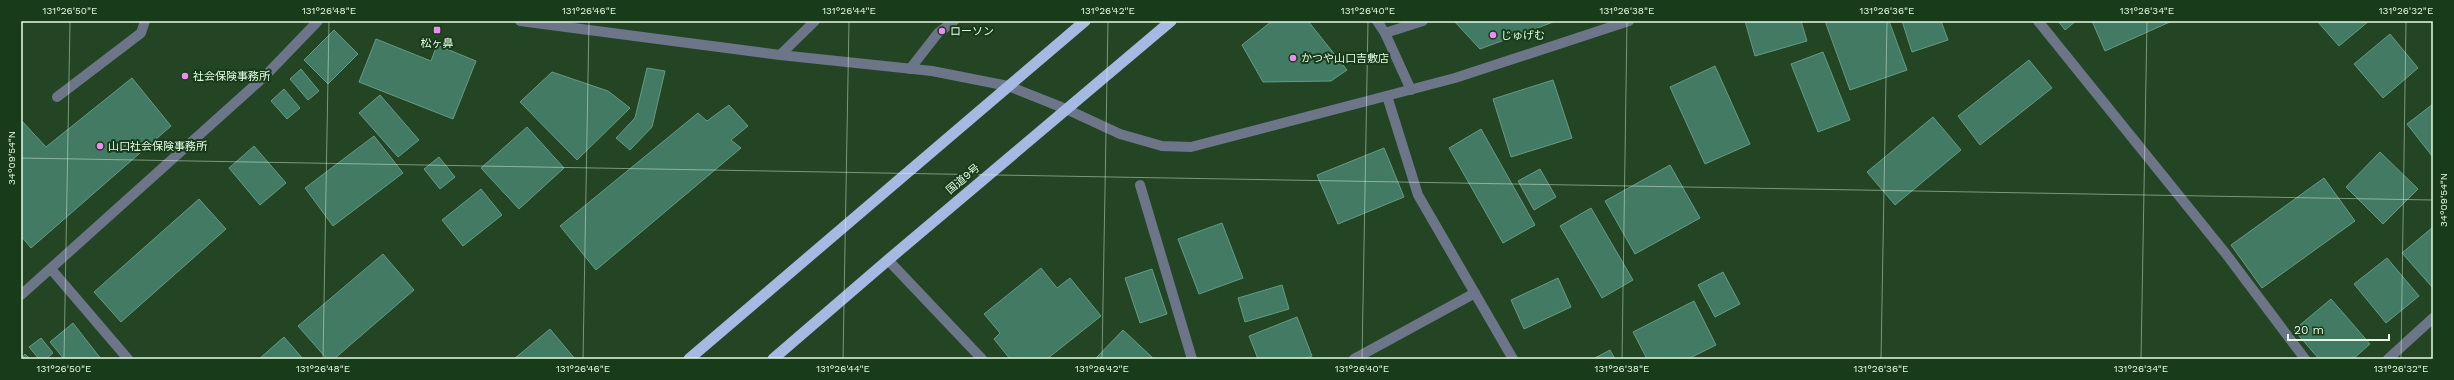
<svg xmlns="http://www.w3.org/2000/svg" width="2454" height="380" font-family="'Work Sans','Noto Sans JP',sans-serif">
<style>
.building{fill:#437a63;stroke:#649b83}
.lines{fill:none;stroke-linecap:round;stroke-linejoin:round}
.service{stroke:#6d7689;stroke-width:10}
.minor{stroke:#6d7689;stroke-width:10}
.tertiary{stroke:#6d7689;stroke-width:10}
.trunk{stroke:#a6b9e3;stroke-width:11}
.ticks{fill:none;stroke:#e7fbe6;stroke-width:1;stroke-opacity:0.45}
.poi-dot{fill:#f08bf6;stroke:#183b1a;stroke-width:1.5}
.labels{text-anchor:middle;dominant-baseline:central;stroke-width:4;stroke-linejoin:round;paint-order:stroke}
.poi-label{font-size:11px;fill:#e7fbe6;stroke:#183b1a;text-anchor:start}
.street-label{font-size:11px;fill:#e7fbe6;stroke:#183b1a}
.neatline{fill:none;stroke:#e7fbe6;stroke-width:1.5}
.ticks-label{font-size:10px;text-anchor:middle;fill:#e7fbe6}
</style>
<rect width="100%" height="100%" fill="#234524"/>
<g class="building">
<polygon points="1272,21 1308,21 1347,70 1331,81 1263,82 1242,45"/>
<polygon points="1454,21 1556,21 1480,49"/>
<polygon points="1745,21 1801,21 1807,41 1755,56"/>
<polygon points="1825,21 1889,21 1907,70 1850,90"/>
<polygon points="1902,21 1941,21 1948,40 1912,52"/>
<polygon points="2058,21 2076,21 2065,30"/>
<polygon points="2092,21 2172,21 2105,51"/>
<polygon points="2317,21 2369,21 2339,46"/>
<polygon points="334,30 358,54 328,84 304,60"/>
<polygon points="2390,34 2418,68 2383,98 2354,64"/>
<polygon points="376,39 431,61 437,45 476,61 453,119 359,82"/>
<polygon points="1823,52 1850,120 1818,132 1791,64"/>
<polygon points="2029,60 2052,88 1980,145 1958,116"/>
<polygon points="1715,66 1750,144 1705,164 1670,87"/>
<polygon points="647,68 665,71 652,127 630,150 616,138 635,118"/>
<polygon points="301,69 319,91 308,100 290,79"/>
<polygon points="552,72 608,91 630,108 577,160 520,102"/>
<polygon points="132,78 171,126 31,248 21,236 21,120 46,147"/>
<polygon points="1553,80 1572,138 1511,157 1493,99"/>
<polygon points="284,89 300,108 287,119 271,101"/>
<polygon points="380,95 419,140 398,157 359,113"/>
<polygon points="2433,104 2433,155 2432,156 2407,124"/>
<polygon points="729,105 748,126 731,140 741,148 596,270 560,226 698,113 707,121"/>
<polygon points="1933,117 1961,150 1895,205 1867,172"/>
<polygon points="527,127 564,168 519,209 481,168"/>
<polygon points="1481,129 1535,225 1503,243 1449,148"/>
<polygon points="374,136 403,173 333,226 305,188"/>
<polygon points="254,146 286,183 260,205 229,168"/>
<polygon points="1384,148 1404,197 1338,224 1317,175"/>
<polygon points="2380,152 2418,189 2383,224 2346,187"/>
<polygon points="439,157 455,177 440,189 424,169"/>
<polygon points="1670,165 1700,218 1635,254 1605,201"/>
<polygon points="1540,169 1556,197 1534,210 1518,181"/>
<polygon points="2324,178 2355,221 2262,288 2231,245"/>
<polygon points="481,189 502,215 463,246 442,220"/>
<polygon points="199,199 226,229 121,322 94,292"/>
<polygon points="1591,208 1633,280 1602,298 1560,226"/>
<polygon points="1222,223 1243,278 1199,294 1178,239"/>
<polygon points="2433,227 2433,286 2432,287 2402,253"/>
<polygon points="383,254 414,290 334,359 327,359 298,326"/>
<polygon points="2387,258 2419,296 2386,323 2354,284"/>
<polygon points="1041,268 1057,288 1070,278 1101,316 1047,359 1010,359 994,339 1000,333 984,314"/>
<polygon points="1152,269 1167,314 1140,323 1125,278"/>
<polygon points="1723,272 1740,304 1715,317 1698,285"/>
<polygon points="1558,278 1571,307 1524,329 1511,300"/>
<polygon points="1282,285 1289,309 1245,322 1238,298"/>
<polygon points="2331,299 2370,344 2353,359 2319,359 2294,330"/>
<polygon points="1694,301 1716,345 1688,359 1647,359 1633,332"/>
<polygon points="1297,317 1312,356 1303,359 1258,359 1249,336"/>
<polygon points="73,323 101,359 64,359 50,342"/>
<polygon points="550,329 575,359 514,359"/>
<polygon points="1123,330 1154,359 1095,359"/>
<polygon points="284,337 303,359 259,359"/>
<polygon points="41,338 53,353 46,359 39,359 29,347"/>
<polygon points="1610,350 1615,359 1593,359"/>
<polygon points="25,354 30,359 21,359"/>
</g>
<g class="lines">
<g class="service">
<polyline points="1377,21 1385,33 1411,90"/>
<polyline points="1385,33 1423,21"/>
<polyline points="780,55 815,21"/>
<polyline points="910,69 938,33 954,21"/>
<polyline points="57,97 141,33 145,21"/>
</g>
<g class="minor">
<polyline points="520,21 780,55 932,71 1008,86"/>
<polyline points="2038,21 2226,254 2305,359"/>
<polyline points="1387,96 1418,195 1513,359"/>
<polyline points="1140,185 1192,359"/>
<polyline points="888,260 982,359"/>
<polyline points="51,269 128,359"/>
<polyline points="21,295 265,76 318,21"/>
<polyline points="1354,359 1475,293"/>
<polyline points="2388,359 2433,318"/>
</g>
<polyline class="tertiary" points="1008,86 1066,109 1120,134 1162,146 1191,147 1455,78 1629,21"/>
<g class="trunk">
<polyline points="689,359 1085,21"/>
<polyline points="773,359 888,260 1171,21"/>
</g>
</g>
<path class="ticks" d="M21 158 2433 200M64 359 70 21M323 359 329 21M583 359 589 21M843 359 849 21M1102 359 1108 21M1362 359 1368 21M1622 359 1627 21M1881 359 1887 21M2141 359 2147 21M2401 359 2406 21"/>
<g class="poi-dot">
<rect x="433" y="26" width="8" height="8" rx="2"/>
<circle cx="942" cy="31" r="4"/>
<circle cx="1493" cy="35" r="4"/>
<circle cx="1293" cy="58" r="4"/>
<circle cx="185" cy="76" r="4"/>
<circle cx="100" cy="146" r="4"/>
</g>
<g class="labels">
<g class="poi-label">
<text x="950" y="31">ローソン</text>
<text x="1501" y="35">じゅげむ</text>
<text x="437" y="43" text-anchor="middle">松ヶ鼻</text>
<text x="1301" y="58">かつや山口吉敷店</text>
<text x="193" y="76">社会保険事務所</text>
<text x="108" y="146">山口社会保険事務所</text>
</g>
<g class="street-label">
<text transform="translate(963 179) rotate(-40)">国道9号</text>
</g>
</g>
<rect width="2454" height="380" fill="none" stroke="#183b1a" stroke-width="44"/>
<path d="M2288 334v6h101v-6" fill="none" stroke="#e7fbe6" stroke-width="2"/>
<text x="2294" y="334" font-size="12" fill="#e7fbe6" stroke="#183b1a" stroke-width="3" paint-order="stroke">20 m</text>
<rect x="22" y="22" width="2410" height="336" class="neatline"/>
<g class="ticks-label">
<text x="70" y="14">131°26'50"E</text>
<text x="329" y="14">131°26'48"E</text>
<text x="589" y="14">131°26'46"E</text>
<text x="849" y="14">131°26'44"E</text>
<text x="1108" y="14">131°26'42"E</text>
<text x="1368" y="14">131°26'40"E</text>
<text x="1627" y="14">131°26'38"E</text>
<text x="1887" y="14">131°26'36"E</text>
<text x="2147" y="14">131°26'34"E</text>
<text x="2406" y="14">131°26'32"E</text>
<text transform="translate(11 158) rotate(-90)" y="4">34°09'54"N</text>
<text transform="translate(2443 200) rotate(-90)" y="4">34°09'54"N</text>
<text x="64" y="372">131°26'50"E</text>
<text x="323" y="372">131°26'48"E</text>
<text x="583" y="372">131°26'46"E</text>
<text x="843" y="372">131°26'44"E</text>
<text x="1102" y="372">131°26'42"E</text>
<text x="1362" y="372">131°26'40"E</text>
<text x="1622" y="372">131°26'38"E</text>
<text x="1881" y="372">131°26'36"E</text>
<text x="2141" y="372">131°26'34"E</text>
<text x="2401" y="372">131°26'32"E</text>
</g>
</svg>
